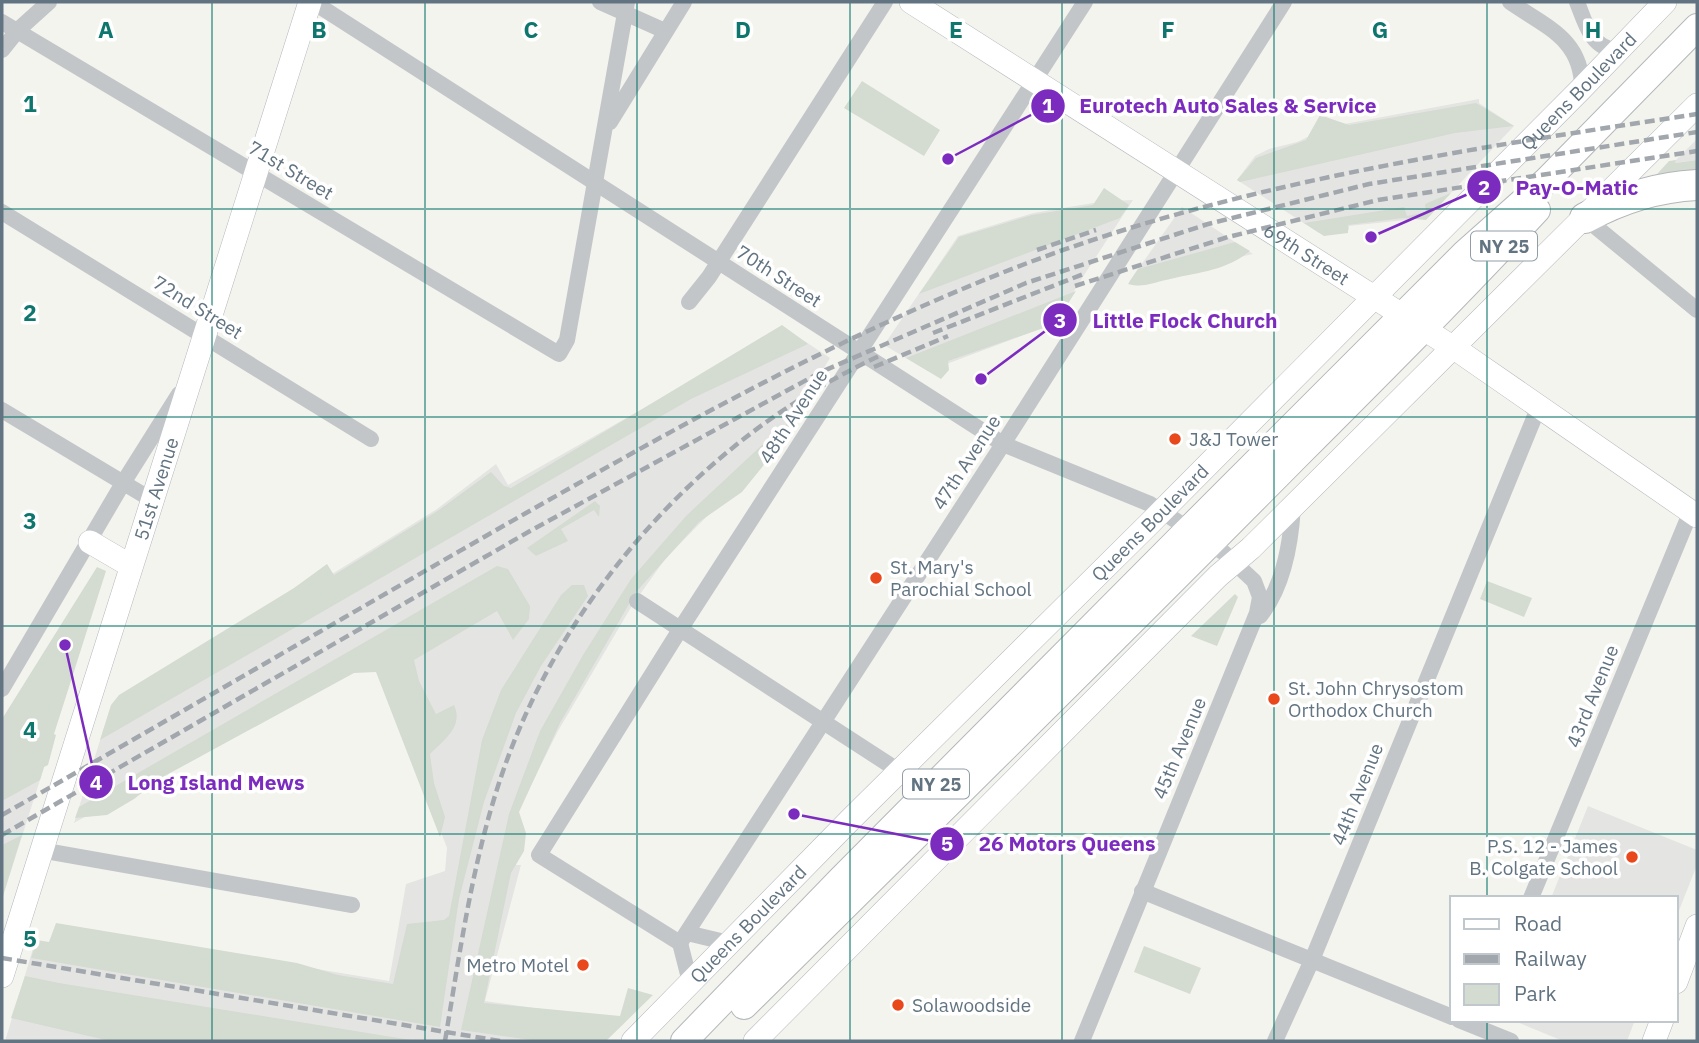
<svg xmlns="http://www.w3.org/2000/svg" width="1699" height="1043" font-family="'IBM Plex Sans',sans-serif">
<style>
.built{fill:#e4e5e3}
.green{fill:#d4dbd0}
.lines{fill:none;stroke-linecap:round;stroke-linejoin:round}
.secondary-casing{stroke:#b2b8bc;stroke-width:24}
.primary-casing{stroke:#b3b8bb;stroke-width:28}
.highway-casing{stroke:#b3b6b9;stroke-width:32}
.street{stroke:#c3c6c9;stroke-width:16}
.secondary{stroke:#fff;stroke-width:23}
.primary{stroke:#fff;stroke-width:26}
.highway{stroke:#fff;stroke-width:30}
.rail{stroke:#a1a7ac;stroke-width:4.5;stroke-dasharray:10 5;stroke-linecap:butt}
.grid{fill:none;stroke:#0f766e;stroke-width:2;stroke-opacity:0.55}
.poi-dot{fill:#e8481b;stroke:#fff;stroke-width:2.5}
.labels{text-anchor:middle;dominant-baseline:central;stroke-width:7;stroke-linejoin:round;paint-order:stroke}
.shield{fill:#fff;stroke:#919ea7;stroke-width:2}
.shield-label{font-size:18px;font-weight:bold;fill:#627481}
.street-label{font-size:19px;fill:#627481;stroke:#fff}
.poi-label{font-size:19px;fill:#627481;stroke:#fff;text-anchor:start}
.grid-label{font-size:23px;text-anchor:middle;font-weight:bold;fill:#0f766e;stroke:#fff;stroke-width:7;stroke-linejoin:round;paint-order:stroke}
.leader{fill:none;stroke:#7b2cbf;stroke-width:2.5}
.callout-dot{fill:#7b2cbf;stroke:#fff;stroke-width:2.5}
.mark-label{font-size:21px;text-anchor:middle;font-weight:bold;fill:#fff}
.callout-label{font-size:21px;text-anchor:middle;font-weight:bold;fill:#7b2cbf;stroke:#fff;stroke-width:7;stroke-linejoin:round;paint-order:stroke}
</style>
<rect width="100%" height="100%" fill="#f4f4ef"/>
<g class="built">
<polygon points="1479,99 1479,103 1514,126 1431,214 1415,219 1349,226 1349,230 1319,233 1237,180 1255,156 1269,149 1297,142 1328,127"/>
<polygon points="1697,139 1697,160 1674,163 1676,160"/>
<polygon points="1133,200 1077,286 1056,323 928,371 884,345 958,236 1033,213 1105,201"/>
<polygon points="1182,207 1253,254 1129,282"/>
<polygon points="785,328 830,358 778,444 666,558 633,604 558,731 519,809 502,865 521,865 485,1001 625,1021 605,1041 5,1041 35,942 53,946 59,926 389,981 406,884 445,871 447,848 377,664 346,671 74,823 109,712 437,509 496,464 508,485"/>
<polygon points="53,738 40,780 2,899 2,770"/>
<polygon points="1588,806 1697,850 1697,865 1676,918 1676,898 1551,898"/>
<polygon points="1512,1020 1635,1020 1627,1041 1563,1041"/>
</g>
<g class="green">
<polygon points="862,81 940,130 924,156 844,108"/>
<polygon points="1476,103 1514,126 1455,133 1240,182 1237,180 1256,158 1306,140 1320,115 1349,125"/>
<polygon points="1676,160 1675,163 1697,160 1697,180 1648,184 1669,161"/>
<polygon points="1104,188 1129,205 1120,218 919,294 959,237 1032,215 1093,205"/>
<polygon points="1451,193 1426,220 1403,218 1348,225 1348,233 1324,236 1304,223 1404,207 1407,216 1426,212 1425,204"/>
<path d="M1235 242 1250 251C1224 272 1197 272 1166 280 1152 283 1143 288 1128 284L1138 269Z"/>
<polygon points="1076,291 1055,324 948,361 949,370 941,379 906,358"/>
<polygon points="782,325 808,344 691,399 100,740 111,705 119,695 294,588 327,564 334,575 439,510 491,472 504,486 511,488"/>
<polygon points="793,419 779,446 742,492 699,522 636,592 560,723 519,812 526,833 524,851 511,873 484,1003 620,1016 628,988 653,995 606,1041 538,1041 461,1030 509,814 540,731 583,655 631,579 687,515 762,445"/>
<polygon points="595,501 600,506 599,517 594,510 561,529 568,541 536,556 527,548"/>
<path d="M497 566 508 569 530 606 529 619 513 640 497 611 414 660 419 681 436 714 454 705C464 726 444 740 430 754L434 783 445 817 440 837 376 672 354 673 161 778 134 799 107 815 75 818 79 807Z"/>
<polygon points="97,567 106,571 54,734 56,735 48,765 44,767 40,780 2,801 2,719"/>
<polygon points="1487,581 1532,598 1524,617 1480,599"/>
<polygon points="572,585 584,585 588,596 541,666 516,713 484,802 459,899 440,1027 31,958 37,940 49,942 56,923 297,963 338,975 393,984 407,924 444,920 449,916 482,740 501,690 561,595"/>
<polygon points="1235,594 1238,597 1217,646 1191,636"/>
<polygon points="22,835 20,841 2,899 2,845"/>
<polygon points="1144,946 1201,968 1190,994 1134,972"/>
<polygon points="25,976 59,983 417,1041 110,1041 11,1018"/>
</g>
<g class="lines">
<g class="secondary-casing">
<g id="secondary">
<path id="s1" d="M911 2 1460 352 1697 516"/>
<polyline points="90,542 131,566"/>
<path id="s2" d="M2 976 310 2"/>
<polyline points="1676,982 1697,926"/>
<path id="s3" d="M633 1041 851 819 1149 524 1582 88 1665 2"/>
<polyline points="755,1041 1218,576 1251,548 1697,105"/>
<polyline points="1654,1041 1662,1020"/>
</g>
</g>
<g class="primary-casing">
<g id="primary">
<path d="M744 1006C929 823 1114 641 1297 456 1378 375 1459 294 1537 210"/>
<polyline points="684,1041 841,879 1175,543 1465,253 1546,181 1697,27"/>
</g>
</g>
<g class="highway-casing">
<path id="highway" d="M1585 218C1621 198 1656 187 1697 185"/>
</g>
<g class="street">
<polyline points="313,2 1003,444 1150,504 1172,518 1223,552 1254,581 1260,597 1257,613 1082,1041"/>
<polyline points="600,2 665,31"/>
<path d="M1510 2C1546 27 1582 39 1582 88"/>
<path d="M1577 2C1585 22 1591 49 1617 50"/>
<polyline points="2,22 559,354 567,340 627,2"/>
<polyline points="2,50 18,30 49,2"/>
<polyline points="610,122 684,2"/>
<polyline points="2,212 371,439"/>
<polyline points="1585,218 1697,310"/>
<polyline points="689,302 709,277 885,2"/>
<polyline points="2,410 152,500"/>
<polyline points="637,601 899,771"/>
<path d="M1260 616C1283 587 1291 543 1293 506"/>
<polyline points="2,689 123,483 179,394"/>
<polyline points="40,850 352,905"/>
<polyline points="1142,891 1452,1017"/>
<polyline points="1531,898 1691,511"/>
<polyline points="687,933 729,943"/>
<polyline points="680,943 1003,444 1284,2"/>
<polyline points="690,982 680,943 539,855 681,628 1085,2"/>
<polyline points="1459,1020 1511,1041"/>
<polyline points="1275,1041 1312,960 1539,406"/>
</g>
<use href="#secondary" class="secondary"/>
<use href="#primary" class="primary"/>
<use href="#highway" class="highway"/>
<g class="rail">
<polyline points="1037,250 1096,230"/>
<polyline points="1075,286 1228,237 1378,200 1697,151"/>
<polyline points="933,333 1086,273"/>
<polyline points="874,367 948,336"/>
<path d="M2 815C177 715 351 613 526 513 686 422 846 333 1017 267 1235 183 1468 149 1697 114"/>
<polyline points="2,835 530,531 821,372 1026,283 1208,224 1369,184 1697,132"/>
<polyline points="2,958 500,1041"/>
<path d="M445 1041C460 952 472 863 501 777 553 622 667 481 807 395 831 380 856 367 881 355"/>
</g>
</g>
<path class="grid" d="M212 2V1041M425 2V1041M637 2V1041M850 2V1041M1062 2V1041M1274 2V1041M1487 2V898M2 209H1697M2 417H1697M2 626H1697M2 834H1697M1487 1020V1041"/>
<g class="poi-dot">
<circle cx="1175" cy="439" r="7"/>
<circle cx="876" cy="578" r="7"/>
<circle cx="1274" cy="699" r="7"/>
<circle cx="1632" cy="857" r="7"/>
<circle cx="583" cy="965" r="7"/>
<circle cx="898" cy="1005" r="7"/>
</g>
<g class="labels">
<g class="shield">
<rect x="1471" y="231.5" width="66" height="29" rx="5"/>
<rect x="903" y="769.5" width="66" height="29" rx="5"/>
</g>
<g class="shield-label">
<text x="1504" y="246">NY 25</text>
<text x="936" y="784">NY 25</text>
</g>
<g class="street-label">
<text stroke="none"><textPath href="#s3" startOffset="1340">Queens Boulevard</textPath></text>
<text transform="translate(291 170) rotate(31)">71st Street</text>
<text stroke="none"><textPath href="#s1" startOffset="469">69th Street</textPath></text>
<text transform="translate(779 276) rotate(33)">70th Street</text>
<text transform="translate(198 307) rotate(32)">72nd Street</text>
<text transform="translate(793 416) rotate(-57)">48th Avenue</text>
<text transform="translate(966 462) rotate(-57)">47th Avenue</text>
<text stroke="none"><textPath href="#s2" startOffset="511">51st Avenue</textPath></text>
<text stroke="none"><textPath href="#s3" startOffset="732">Queens Boulevard</textPath></text>
<text transform="translate(1592 696) rotate(-68)">43rd Avenue</text>
<text transform="translate(1179 748) rotate(-67)">45th Avenue</text>
<text transform="translate(1357 794) rotate(-68)">44th Avenue</text>
<text stroke="none"><textPath href="#s3" startOffset="164">Queens Boulevard</textPath></text>
</g>
<g class="poi-label">
<text x="1189" y="439">J&amp;J Tower</text>
<text x="890" y="567">St. Mary's<tspan x="890" dy="22">Parochial School</tspan></text>
<text x="1288" y="688">St. John Chrysostom<tspan x="1288" dy="22">Orthodox Church</tspan></text>
<text x="1618" y="846" text-anchor="end">P.S. 12 - James<tspan x="1618" dy="22">B. Colgate School</tspan></text>
<text x="569" y="965" text-anchor="end">Metro Motel</text>
<text x="912" y="1005">Solawoodside</text>
</g>
</g>
<g class="grid-label">
<text x="106" y="38">A</text>
<text x="319" y="38">B</text>
<text x="531" y="38">C</text>
<text x="743" y="38">D</text>
<text x="956" y="38">E</text>
<text x="1168" y="38">F</text>
<text x="1380" y="38">G</text>
<text x="1593" y="38">H</text>
<text x="30" y="112">1</text>
<text x="30" y="321">2</text>
<text x="30" y="529">3</text>
<text x="30" y="738">4</text>
<text x="30" y="947">5</text>
</g>
<path class="leader" d="M948 159L1048 106M1371 237L1484 187M981 379L1060 320M65 645L96 782M794 814L947 844"/>
<g class="callout-dot">
<circle cx="948" cy="159" r="7"/>
<circle cx="1371" cy="237" r="7"/>
<circle cx="981" cy="379" r="7"/>
<circle cx="65" cy="645" r="7"/>
<circle cx="794" cy="814" r="7"/>
<circle cx="1048" cy="106" r="18"/>
<circle cx="1484" cy="187" r="18"/>
<circle cx="1060" cy="320" r="18"/>
<circle cx="96" cy="782" r="18"/>
<circle cx="947" cy="844" r="18"/>
</g>
<g class="mark-label">
<text x="1048" y="113">1</text>
<text x="1484" y="195">2</text>
<text x="1060" y="328">3</text>
<text x="96" y="790">4</text>
<text x="947" y="851">5</text>
</g>
<g class="callout-label">
<text x="1228" y="113">Eurotech Auto Sales &amp; Service</text>
<text x="1577" y="195">Pay-O-Matic</text>
<text x="1185" y="328">Little Flock Church</text>
<text x="216" y="790">Long Island Mews</text>
<text x="1067" y="851">26 Motors Queens</text>
</g>
<rect width="1699" height="1043" fill="none" stroke="#627481" stroke-width="7"/>
<rect x="1450" y="896" width="228" height="126" fill="#ffffff" stroke="#c0c7cd" stroke-width="2"/>
<rect x="1464" y="919" width="35" height="10" fill="#ffffff" stroke="#c0c7cd" stroke-width="2"/>
<text x="1514" y="931" font-size="21" fill="#627481">Road</text>
<rect x="1464" y="954" width="35" height="10" fill="#a1a7ac" stroke="#c0c7cd" stroke-width="2"/>
<text x="1514" y="966" font-size="21" fill="#627481">Railway</text>
<rect x="1464" y="984" width="35" height="21" fill="#d4dbd0" stroke="#c0c7cd" stroke-width="2"/>
<text x="1514" y="1001" font-size="21" fill="#627481">Park</text>
</svg>
